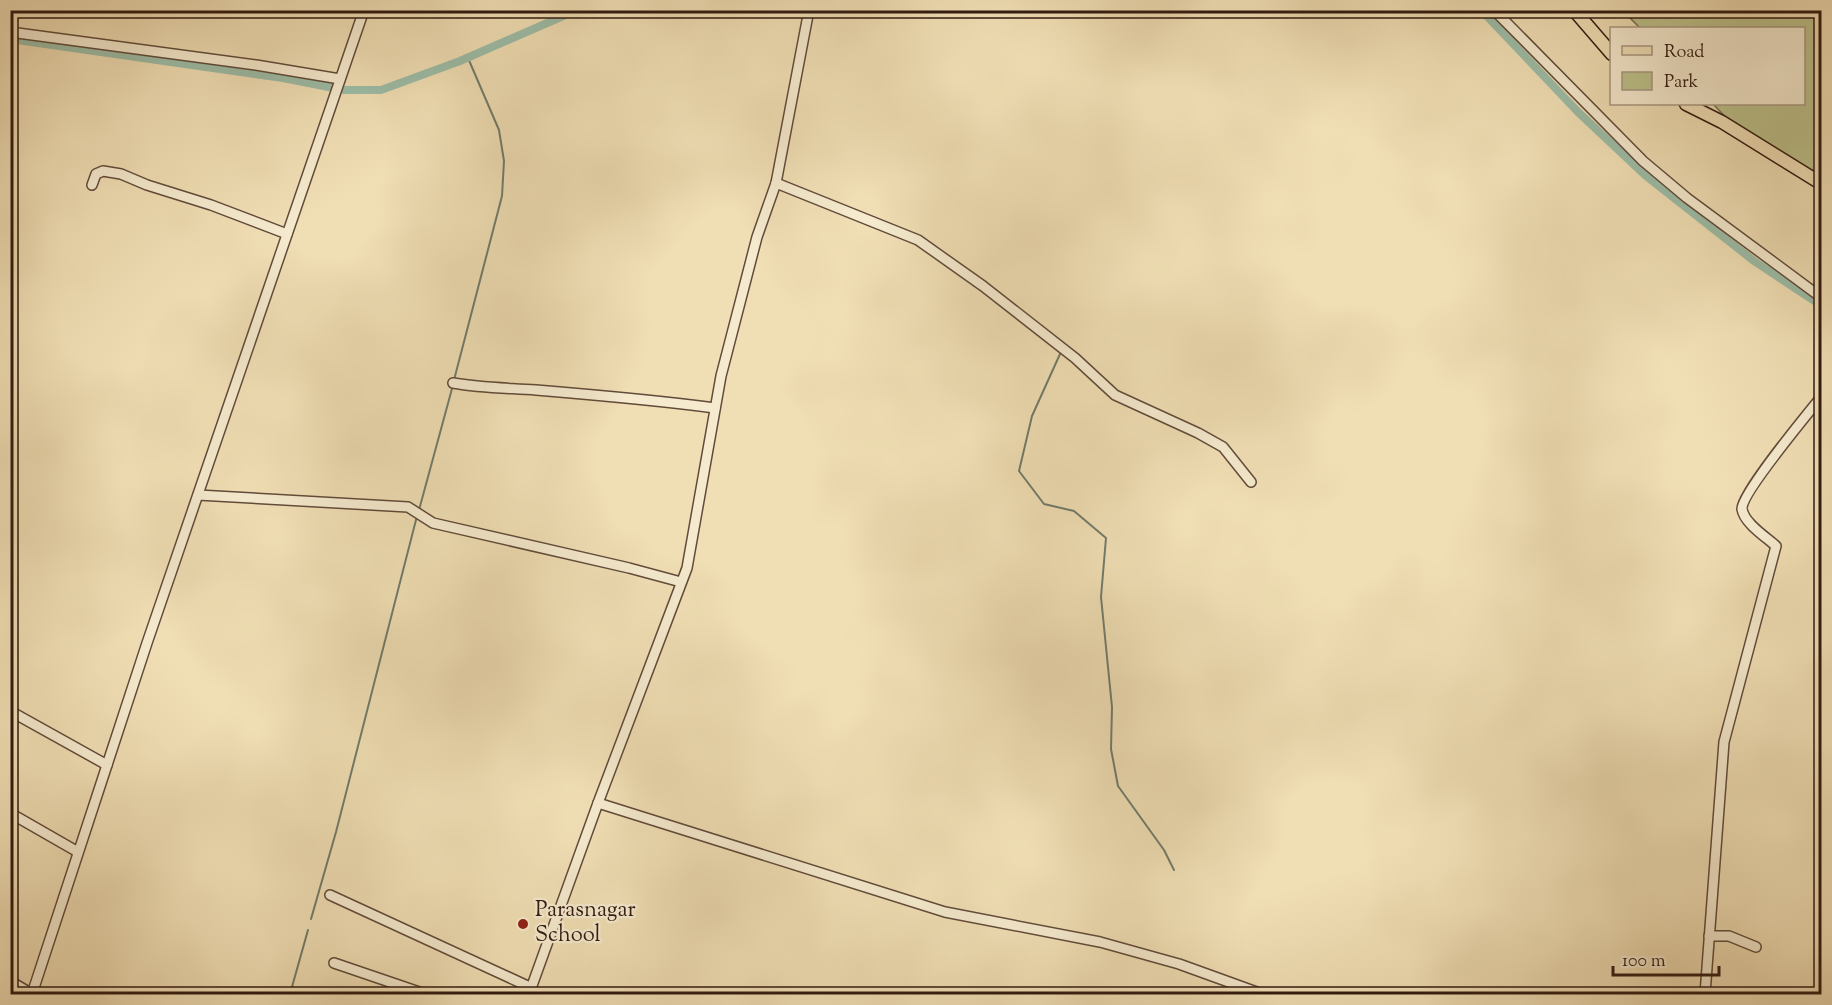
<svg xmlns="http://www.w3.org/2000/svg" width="1832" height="1005" font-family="'Sorts Mill Goudy',serif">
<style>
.green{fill:#bcc18b;stroke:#766e4e;stroke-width:1.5}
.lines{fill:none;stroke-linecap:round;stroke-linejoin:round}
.stream{stroke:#717c6b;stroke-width:2}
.canal{stroke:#9cbda7;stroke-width:8}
.minor-casing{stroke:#614b3a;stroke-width:12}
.major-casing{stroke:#311a11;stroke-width:15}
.minor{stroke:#f5eace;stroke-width:9}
.major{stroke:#f0deb4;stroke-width:12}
.poi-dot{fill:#8f2418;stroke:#f5eace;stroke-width:2}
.labels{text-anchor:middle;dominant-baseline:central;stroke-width:4.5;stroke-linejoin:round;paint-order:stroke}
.poi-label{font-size:22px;fill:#311a11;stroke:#f5eace;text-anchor:start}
</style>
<rect width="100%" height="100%" fill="#f0deb4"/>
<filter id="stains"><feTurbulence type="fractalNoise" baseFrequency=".00333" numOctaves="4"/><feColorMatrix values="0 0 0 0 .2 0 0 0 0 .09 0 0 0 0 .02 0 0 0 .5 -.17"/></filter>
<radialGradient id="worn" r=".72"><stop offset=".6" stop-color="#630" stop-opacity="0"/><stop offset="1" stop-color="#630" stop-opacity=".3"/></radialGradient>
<polygon class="green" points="1623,11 1821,11 1821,179 1740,132 1713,104 1804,104 1804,28 1640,28"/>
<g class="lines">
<g class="stream">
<polyline points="1060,354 1032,416 1019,471 1044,504 1074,511 1106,538 1101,597 1112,707 1111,749 1118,786 1164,850 1174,870"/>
<polyline points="454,380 502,196 504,161 499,130 468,58"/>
<polyline points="419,510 453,385"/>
<polyline points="311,919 336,832 417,516"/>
<polyline points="290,994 308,930"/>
</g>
<g class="canal">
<polyline points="1481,10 1578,112 1645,175 1754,261 1822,306"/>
<polyline points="10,39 283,78 344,90 381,90 460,61 577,10"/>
</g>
<g class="minor-casing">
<g id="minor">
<polyline points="1494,10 1643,161 1687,198 1822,298"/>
<polyline points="10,32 256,65 340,79"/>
<polyline points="776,183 918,240 983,286 1075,358 1115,395 1198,433 1223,447 1251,482"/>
<polyline points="92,185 96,174 103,171 121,174 147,185 211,205 287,234"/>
<path d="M453 383C481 388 508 388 536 390 596 395 656 400 715 408"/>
<polyline points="198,495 408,507 433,523 629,568 681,582"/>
<polyline points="10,711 107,765"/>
<polyline points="598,803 945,912 1100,942 1179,964 1262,994"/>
<polyline points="10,813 78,852"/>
<polyline points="330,895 532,988"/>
<polyline points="1709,936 1729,936 1756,947"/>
<polyline points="334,963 425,994"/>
<polyline points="10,981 32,994"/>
<polyline points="32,994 147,643 364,10"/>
<polyline points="529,994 598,803 687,568 721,376 757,237 776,183 809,10"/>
<path d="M1705 994 1724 742 1776 546C1766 537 1744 523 1742 509 1741 494 1809 412 1822 396"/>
</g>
</g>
<g class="major-casing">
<g id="major">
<polyline points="1574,10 1612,54"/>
<polyline points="1686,104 1722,122 1822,184"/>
</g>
</g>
<use href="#minor" class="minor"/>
<use href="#major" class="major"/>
</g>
<circle class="poi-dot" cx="523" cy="924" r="6"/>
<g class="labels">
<g class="poi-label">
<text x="535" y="911">Parasnagar<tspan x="535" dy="25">School</tspan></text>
</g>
</g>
<rect width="1832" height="1005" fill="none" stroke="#f0deb4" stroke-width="36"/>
<rect x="12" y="12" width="1808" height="981" fill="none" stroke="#311a11" stroke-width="3"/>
<rect x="18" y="18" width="1796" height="969" fill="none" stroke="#311a11" stroke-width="1.5"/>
<rect x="1610" y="27" width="195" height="78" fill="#f5eace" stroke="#a79782" stroke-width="1.5"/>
<rect x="1622" y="46" width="30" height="9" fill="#f0deb4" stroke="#a79782" stroke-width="1.5"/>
<text x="1664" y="57" font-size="18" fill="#311a11">Road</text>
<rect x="1622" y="72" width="30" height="18" fill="#bcc18b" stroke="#a79782" stroke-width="1.5"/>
<text x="1664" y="87" font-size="18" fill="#311a11">Park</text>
<path d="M1613 966v9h106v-9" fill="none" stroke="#311a11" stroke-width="3"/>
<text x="1622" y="966" font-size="18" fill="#311a11" stroke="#f5eace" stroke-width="4.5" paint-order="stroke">100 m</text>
<rect width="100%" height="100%" filter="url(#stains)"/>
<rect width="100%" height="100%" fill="url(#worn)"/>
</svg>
